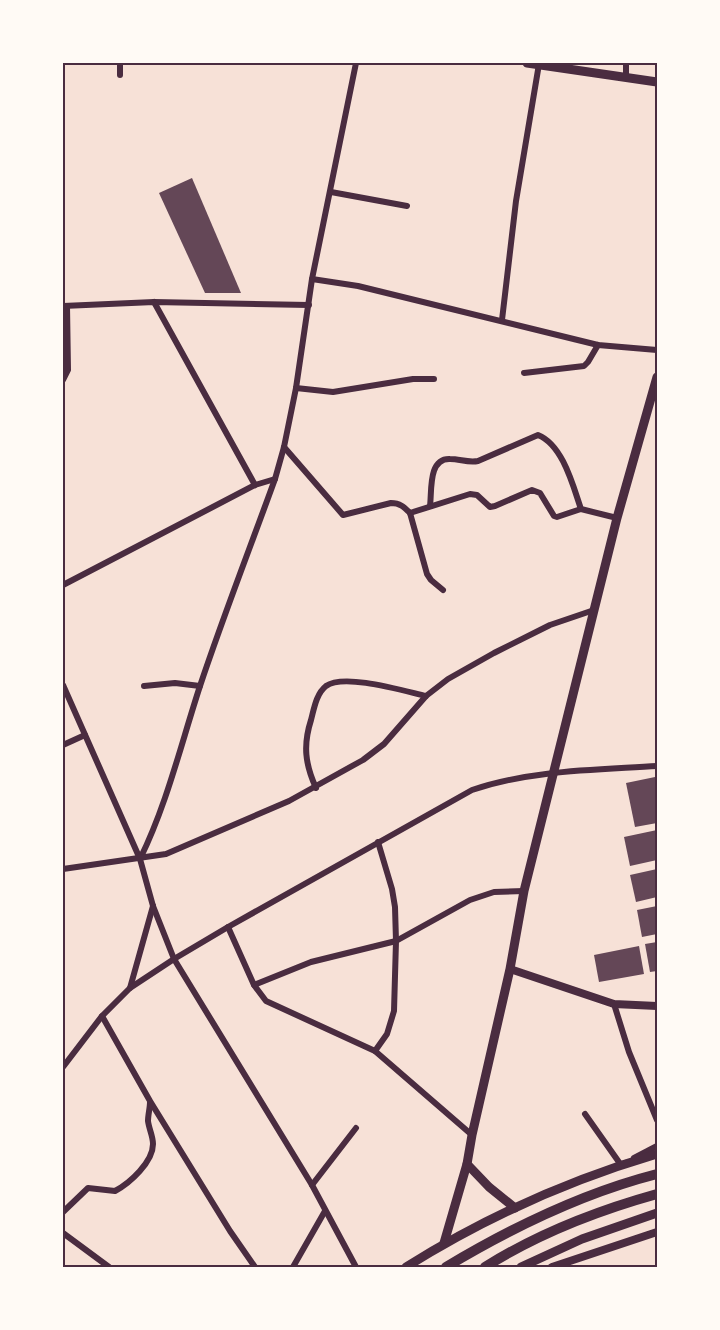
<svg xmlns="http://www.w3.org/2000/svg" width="720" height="1330" font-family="'Noto Sans',sans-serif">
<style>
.building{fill:#644757}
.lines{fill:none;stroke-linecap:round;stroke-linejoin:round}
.minor{stroke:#4a2c40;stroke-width:6}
.tertiary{stroke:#4a2c40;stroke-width:8}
.secondary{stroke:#4a2c40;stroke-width:9}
.primary{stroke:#4a2c40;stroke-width:9}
.trunk{stroke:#4a2c40;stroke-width:10}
.neatline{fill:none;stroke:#4a2c40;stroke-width:2}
</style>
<rect width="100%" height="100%" fill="#f7e1d7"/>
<g class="building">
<polygon points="192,178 241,293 205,293 159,193"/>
<polygon points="655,777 657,823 635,827 626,783"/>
<polygon points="657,830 657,860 630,866 624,837"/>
<polygon points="657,869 657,897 636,902 630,875"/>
<polygon points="657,906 657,934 642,937 637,910"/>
<polygon points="657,942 657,971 650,972 645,944"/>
<polygon points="639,946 644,974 599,982 594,955"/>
</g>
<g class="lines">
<g class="minor">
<polyline points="120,63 120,75"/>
<polyline points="626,77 626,63"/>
<polyline points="331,192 407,206"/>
<polyline points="312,279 358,286 598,345 657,350"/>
<polyline points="154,302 255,485"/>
<polyline points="63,306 154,302 309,305"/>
<polyline points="502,320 516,201 539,64"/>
<polyline points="524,373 584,366 588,362 598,345"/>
<polyline points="63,380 68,370 67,306"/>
<polyline points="296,388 333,392 413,379 434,379"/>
<path d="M284 447 343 515 391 503C400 503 404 507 410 513L427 574 431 580 443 590"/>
<path d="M430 506C432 491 428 458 450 459 460 459 468 463 478 461L538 435C563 445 573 486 581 509L617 518"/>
<polyline points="410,513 470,494 477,495 490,507 495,506 532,490 540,493 554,516 557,517 581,509"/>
<polyline points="63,585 255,485 275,479"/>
<polyline points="63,685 140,859 153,906 174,959 312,1185 356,1267"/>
<polyline points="144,686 175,683 200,686"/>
<polyline points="63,745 85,735"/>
<path d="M316 788C305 764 303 745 311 720 314 709 316 694 326 686 344 673 404 691 426 696"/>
<path d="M140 859C167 804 181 744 200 686 223 617 250 548 275 479L284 447 296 388 312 279 356 63"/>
<polyline points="63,869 166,854 289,801 363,760 384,744 426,696 448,679 494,653 550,625 594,610"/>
<polyline points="228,927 254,985 266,1001 375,1051 472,1135"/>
<polyline points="254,985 311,962 396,941 470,900 494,892 524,891"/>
<polyline points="130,988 153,906"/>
<polyline points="614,1004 629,1052 657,1120"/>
<polyline points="102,1016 150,1101 230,1231 255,1267"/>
<polyline points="375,1051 387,1034 394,1011 396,941 395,907 392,889 378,842"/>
<path d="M63 1067 102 1016 130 988 174 959 228 927 472 790C531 770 595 770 657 766"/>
<polyline points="585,1114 621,1165 625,1163"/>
<polyline points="634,1158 657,1146"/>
<polyline points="312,1185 356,1128"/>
<path d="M63 1212 88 1188 115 1191C130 1183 153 1162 153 1144 153 1136 149 1129 148 1121 148 1115 150 1108 150 1102"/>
<polyline points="63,1233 109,1267"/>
<polyline points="293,1267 325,1211"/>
</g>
<g class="tertiary">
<polyline points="510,969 614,1004 657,1006"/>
<polyline points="552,1267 657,1232"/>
</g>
<g class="secondary">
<polyline points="527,63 657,82"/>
<polyline points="444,1243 467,1164 472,1135 510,969 524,891 617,518 657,377"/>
</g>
<g class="primary">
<polyline points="467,1164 489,1187 515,1208"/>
<path d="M406 1267C484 1218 569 1180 657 1154"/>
<polyline points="521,1267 582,1239 657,1213"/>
</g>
<g class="trunk">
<path d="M446 1267C511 1228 583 1193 657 1174"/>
<path d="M485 1267C539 1233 596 1211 657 1194"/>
</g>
</g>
<rect width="720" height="1330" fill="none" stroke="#fffaf5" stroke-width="129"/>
<rect x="64" y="64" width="592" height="1202" class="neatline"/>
</svg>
